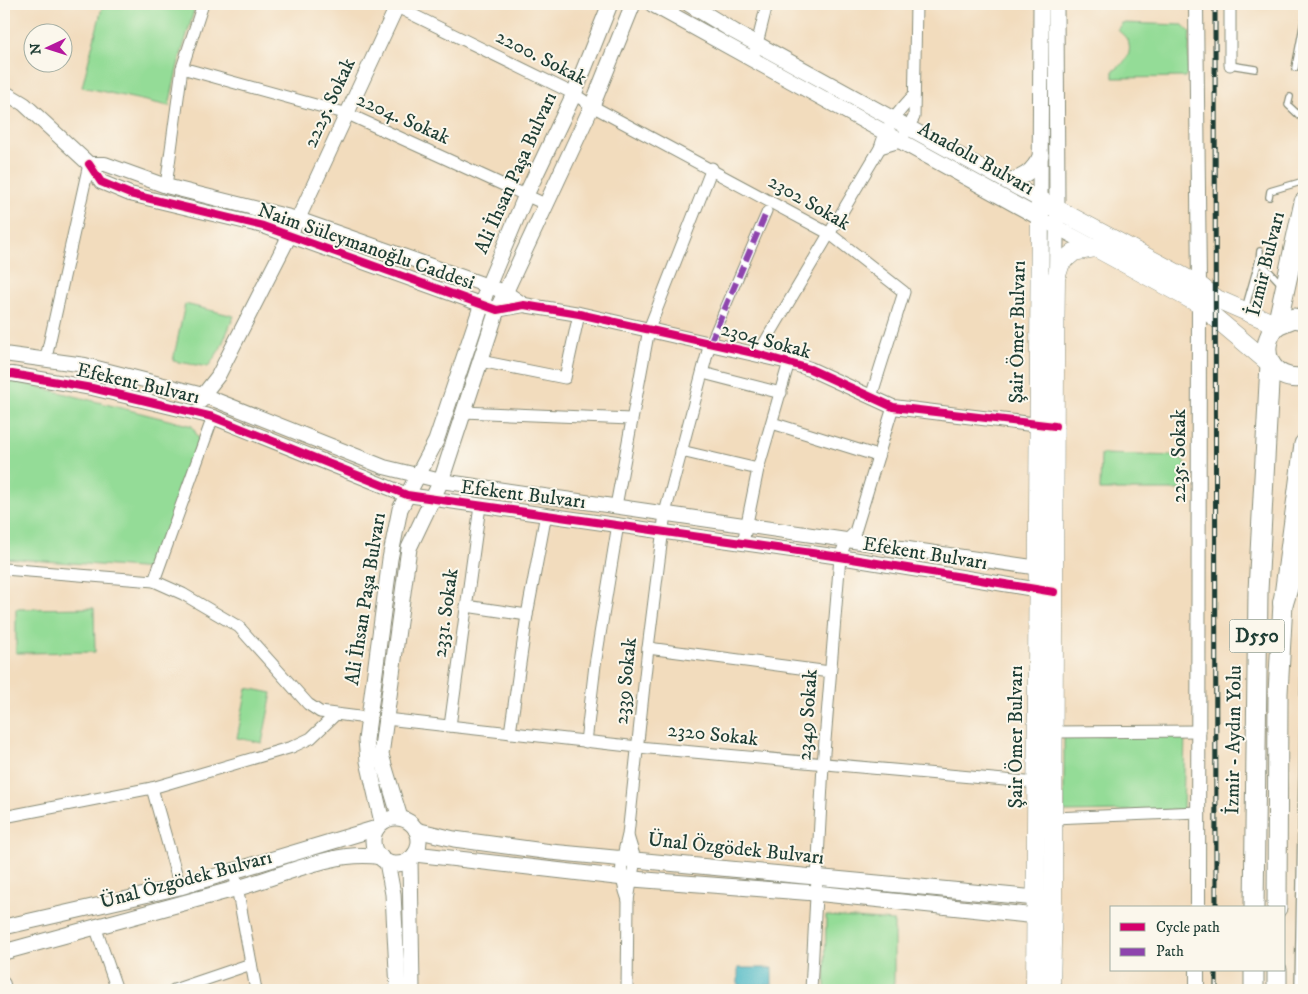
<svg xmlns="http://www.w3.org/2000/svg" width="1308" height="994" font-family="'IM FELL DW Pica',serif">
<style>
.green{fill:#94dc97;stroke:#5a8c66}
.water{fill:#49b7c4;stroke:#347a7c}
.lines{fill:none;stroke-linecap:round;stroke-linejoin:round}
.service-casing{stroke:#888c78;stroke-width:8}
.pedestrian-casing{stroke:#888c78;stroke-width:11}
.minor-casing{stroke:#888c78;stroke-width:13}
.tertiary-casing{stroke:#888c78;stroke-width:16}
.secondary-casing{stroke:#888c78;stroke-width:17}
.primary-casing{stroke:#888c78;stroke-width:19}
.trunk-casing{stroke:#888c78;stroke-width:21}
.motorway-casing{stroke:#888c78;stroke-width:22}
.service{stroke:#fff;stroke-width:5.5}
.pedestrian{stroke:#fff;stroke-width:9}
.minor{stroke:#fff;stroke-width:11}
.tertiary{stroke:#fff;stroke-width:14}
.secondary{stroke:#fff;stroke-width:15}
.primary{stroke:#fff;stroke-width:18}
.trunk{stroke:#fff;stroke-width:19}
.motorway{stroke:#fff;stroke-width:20}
.rail-casing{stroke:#1f3d34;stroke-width:5}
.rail{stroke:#fbf7ec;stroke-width:3;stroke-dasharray:9;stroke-linecap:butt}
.quiet{stroke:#8e44ad;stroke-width:6;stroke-dasharray:12 6;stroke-linecap:butt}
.cycleway-casing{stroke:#fbf7ec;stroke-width:11}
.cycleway{stroke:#d6006c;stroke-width:8}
.labels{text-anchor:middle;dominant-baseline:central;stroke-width:4;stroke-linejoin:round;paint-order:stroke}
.shield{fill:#fbf7ec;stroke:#61756b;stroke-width:1}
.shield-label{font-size:19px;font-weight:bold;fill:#1f3d34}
.street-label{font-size:20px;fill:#1f3d34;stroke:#fbf7ec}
</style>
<rect width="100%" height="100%" fill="#fbf7ec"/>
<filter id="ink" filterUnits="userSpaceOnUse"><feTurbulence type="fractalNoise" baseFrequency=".02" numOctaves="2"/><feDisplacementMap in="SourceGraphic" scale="10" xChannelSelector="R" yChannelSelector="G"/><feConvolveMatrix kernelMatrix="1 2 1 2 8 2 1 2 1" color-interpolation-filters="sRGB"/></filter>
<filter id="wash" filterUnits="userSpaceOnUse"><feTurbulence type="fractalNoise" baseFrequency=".0096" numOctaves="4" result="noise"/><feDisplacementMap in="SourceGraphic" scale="20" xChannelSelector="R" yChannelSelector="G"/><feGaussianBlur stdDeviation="1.12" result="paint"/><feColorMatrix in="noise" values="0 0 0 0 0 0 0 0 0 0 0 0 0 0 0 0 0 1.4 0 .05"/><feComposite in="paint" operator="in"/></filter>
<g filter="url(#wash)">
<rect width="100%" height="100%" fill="#f2dcbd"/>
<g class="green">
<polygon points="103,4 196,4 178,65 169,106 82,87"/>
<path d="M1122 23 1183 25 1190 32 1188 72 1185 77 1113 78V71C1131 60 1137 43 1117 30Z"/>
<polygon points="185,304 234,316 220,349 208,367 173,361"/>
<polygon points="4,380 23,383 192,426 199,439 153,569 4,558"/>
<polygon points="1101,454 1179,456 1186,464 1186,490 1100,490"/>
<polygon points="94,608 95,652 16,653 16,609"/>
<polygon points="247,688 272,693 262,743 237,738"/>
<polygon points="1064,735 1185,735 1183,810 1064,812"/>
<polygon points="826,916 894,921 894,990 825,990"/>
</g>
<rect class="water" x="738" y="968" width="34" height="17"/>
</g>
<g filter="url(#ink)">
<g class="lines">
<g class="service-casing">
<g id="service">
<polyline points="1230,65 1255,69"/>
<polyline points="1295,68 1304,21"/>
<polyline points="1290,97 1288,105 1304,120"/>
<polyline points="1269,197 1270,191 1304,181"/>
<polyline points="1260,251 1259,260 1282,285"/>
<polyline points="1245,309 1259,260"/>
<polyline points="1298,990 1304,670"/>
</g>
</g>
<g class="pedestrian-casing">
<polyline id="pedestrian" points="710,343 767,211"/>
</g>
<g class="minor-casing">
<g id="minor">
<polyline points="391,4 574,94 592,106 830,234 904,292 871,397"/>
<polyline points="755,52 767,4"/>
<polyline points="1230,65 1230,4"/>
<polyline points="182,68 348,114 545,204"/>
<polyline points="880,148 900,142 914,117 916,4"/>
<polyline points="166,186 182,68 203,4"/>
<path d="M758 354 880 148C886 126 898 112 914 95"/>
<polyline points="46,358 89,164"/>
<polyline points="480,361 565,378 579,314"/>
<polyline points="703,373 781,393"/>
<polyline points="463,412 631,419"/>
<polyline points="772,423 878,456"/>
<polyline points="681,451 758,469"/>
<polyline points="616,506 649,329 712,168"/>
<polyline points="743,543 758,469 789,362"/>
<polyline points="4,569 154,581 183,594 239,627 308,704 320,712 367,718"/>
<polyline points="154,581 213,417"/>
<polyline points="466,606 527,615"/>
<polyline points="648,648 830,672"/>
<polyline points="386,719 638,747 1037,783"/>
<polyline points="450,726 480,506"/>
<polyline points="1053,732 1200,731"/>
<polyline points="510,733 527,615 546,514"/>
<polyline points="586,742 595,665 618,524"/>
<polyline points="152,788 180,887"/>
<polyline points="4,817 152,788 292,747 311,738 335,715"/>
<polyline points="1053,818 1199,812"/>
<polyline points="234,871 256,990"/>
<path d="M628 900C618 872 621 863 628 835L648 648 665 513 710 343"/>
<polyline points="95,926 117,990"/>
<polyline points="4,983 6,990"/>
<polyline points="174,990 251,964"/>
<polyline points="627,990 628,900 635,859 628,836"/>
<polyline points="811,990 823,765 840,557 846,541 855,532 893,407"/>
</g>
</g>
<g class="tertiary-casing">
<g id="tertiary">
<polyline points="1196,4 1199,285 1198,908"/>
<polyline points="4,92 24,104 89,164 105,164 166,186 298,219 505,292 524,305"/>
<polyline points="89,164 101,182 130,194 263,226 497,310 524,305 579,314 789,362 810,369 893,407 1047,426"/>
<polyline points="1049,223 1096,248"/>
<polyline points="1056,273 1057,209"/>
<polyline points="4,354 85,365 203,395 384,467 441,481 1046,569"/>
<polyline points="4,375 12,374 92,388 213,417 407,495 840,557 1046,591"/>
<polyline points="201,401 203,395 218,376 298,219 398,4"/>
<polyline points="1197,990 1197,970"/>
</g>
</g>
<g class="secondary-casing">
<g id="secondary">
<polyline points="652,4 1040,218"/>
<polyline points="689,4 735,32 1040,200 1041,4"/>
<polyline points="1056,4 1057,209"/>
<path d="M1004 180C1022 181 1033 171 1041 155"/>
<polyline points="400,818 381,755 409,548 441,481 497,310 592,106 633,4"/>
<circle cx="396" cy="841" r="23"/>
<polyline points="382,822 368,761 366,740 390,559 400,509 436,441 488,286 526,195 574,94 610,4"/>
<polyline points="416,830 454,839 551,852 1047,899"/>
<polyline points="415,854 633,879 815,893 1047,917"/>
<polyline points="410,859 412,990"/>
<polyline points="387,862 393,894 398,990"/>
<polyline points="4,927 180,887 377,828"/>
<path d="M4 952C82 930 160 910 238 888 282 876 335 849 381 857"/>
</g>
</g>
<g class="primary-casing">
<g id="primary">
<polyline points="1035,990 1040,200 1199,285 1217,299 1277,325"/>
<polyline points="1051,990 1053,899 1055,359 1056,278 1061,263 1074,252 1096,248 1199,304 1270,364"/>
</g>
</g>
<g class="trunk-casing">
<g id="trunk">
<path d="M1304 202 1277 325C1255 349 1271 383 1304 377"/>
<polyline points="1277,325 1294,318 1304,320"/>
<polyline points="1254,908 1258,591 1270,364"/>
<polyline points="1277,908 1278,693 1283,603 1304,444"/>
<polyline points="1254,990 1254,970"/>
<polyline points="1277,990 1277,970"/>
</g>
</g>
<g class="motorway-casing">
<polyline id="motorway" points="1283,603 1304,534"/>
</g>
<use href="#service" class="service"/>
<use href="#pedestrian" class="pedestrian"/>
<use href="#minor" class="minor"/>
<use href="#tertiary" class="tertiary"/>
<use href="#secondary" class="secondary"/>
<use href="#primary" class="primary"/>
<use href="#trunk" class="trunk"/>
<use href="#motorway" class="motorway"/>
<g class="rail-casing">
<g id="rail">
<polyline points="1215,4 1216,908"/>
<polyline points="1216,990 1216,970"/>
</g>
</g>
<use href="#rail" class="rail"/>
<polyline class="quiet" points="710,343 767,211"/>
<g class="cycleway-casing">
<g id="cycleway">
<polyline points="89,164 101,182 130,194 263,226 497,310 524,305 579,314 758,354 810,369 893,407 1055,426"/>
<polyline points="4,375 12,374 92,388 213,417 407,495 840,557 1054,592"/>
</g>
</g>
<use href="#cycleway" class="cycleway"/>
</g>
</g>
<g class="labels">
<rect class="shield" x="1229.5" y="619.5" width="55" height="33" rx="4"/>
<g class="shield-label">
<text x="1257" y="636">D550</text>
</g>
<g class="street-label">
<text transform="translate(541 58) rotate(27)">2200. Sokak</text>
<text transform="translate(330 103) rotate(-65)">2225. Sokak</text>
<text transform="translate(403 119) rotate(24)">2204. Sokak</text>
<text transform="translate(976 159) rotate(29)">Anadolu Bulvarı</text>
<text transform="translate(516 173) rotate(-66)">Ali İhsan Paşa Bulvarı</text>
<text transform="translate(809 203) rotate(30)">2302 Sokak</text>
<text transform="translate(366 247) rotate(19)">Naim Süleymanoğlu Caddesi</text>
<text transform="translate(1266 264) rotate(-76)">İzmir Bulvarı</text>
<text transform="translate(1018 332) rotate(-89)">Şair Ömer Bulvarı</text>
<text transform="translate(766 341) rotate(15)">2304 Sokak</text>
<text transform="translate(138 384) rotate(13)">Efekent Bulvarı</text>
<text transform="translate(1179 456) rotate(-90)">2235. Sokak</text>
<text transform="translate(523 495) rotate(7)">Efekent Bulvarı</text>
<text transform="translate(925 554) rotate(9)">Efekent Bulvarı</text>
<text transform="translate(366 599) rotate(-81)">Ali İhsan Paşa Bulvarı</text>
<text transform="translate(446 613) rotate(-82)">2331. Sokak</text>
<text transform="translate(626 681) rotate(-84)">2339 Sokak</text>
<text transform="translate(808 715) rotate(-86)">2349 Sokak</text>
<text transform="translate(713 735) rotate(6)">2320 Sokak</text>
<text transform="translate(1016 737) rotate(-90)">Şair Ömer Bulvarı</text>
<text transform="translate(1234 740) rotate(-89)">İzmir - Aydın Yolu</text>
<text transform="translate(736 849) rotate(6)">Ünal Özgödek Bulvarı</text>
<text transform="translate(186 880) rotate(-15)">Ünal Özgödek Bulvarı</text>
</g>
</g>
<rect width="1308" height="994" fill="none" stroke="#fbf7ec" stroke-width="20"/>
<rect x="1110" y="906" width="175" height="65" fill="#fbf7ec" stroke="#a3ada2"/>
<rect x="1120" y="923" width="25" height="8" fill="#d6006c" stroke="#a3ada2"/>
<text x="1156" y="932" font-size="15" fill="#1f3d34">Cycle path</text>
<rect x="1120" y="948" width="25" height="8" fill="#8e44ad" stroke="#a3ada2"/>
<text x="1156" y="956" font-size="15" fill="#1f3d34">Path</text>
<g transform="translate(48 48) rotate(266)"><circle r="24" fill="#fbf7ec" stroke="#a3ada2"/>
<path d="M0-4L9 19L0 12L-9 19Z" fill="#b5179e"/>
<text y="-8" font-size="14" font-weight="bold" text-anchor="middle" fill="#1f3d34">N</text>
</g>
</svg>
